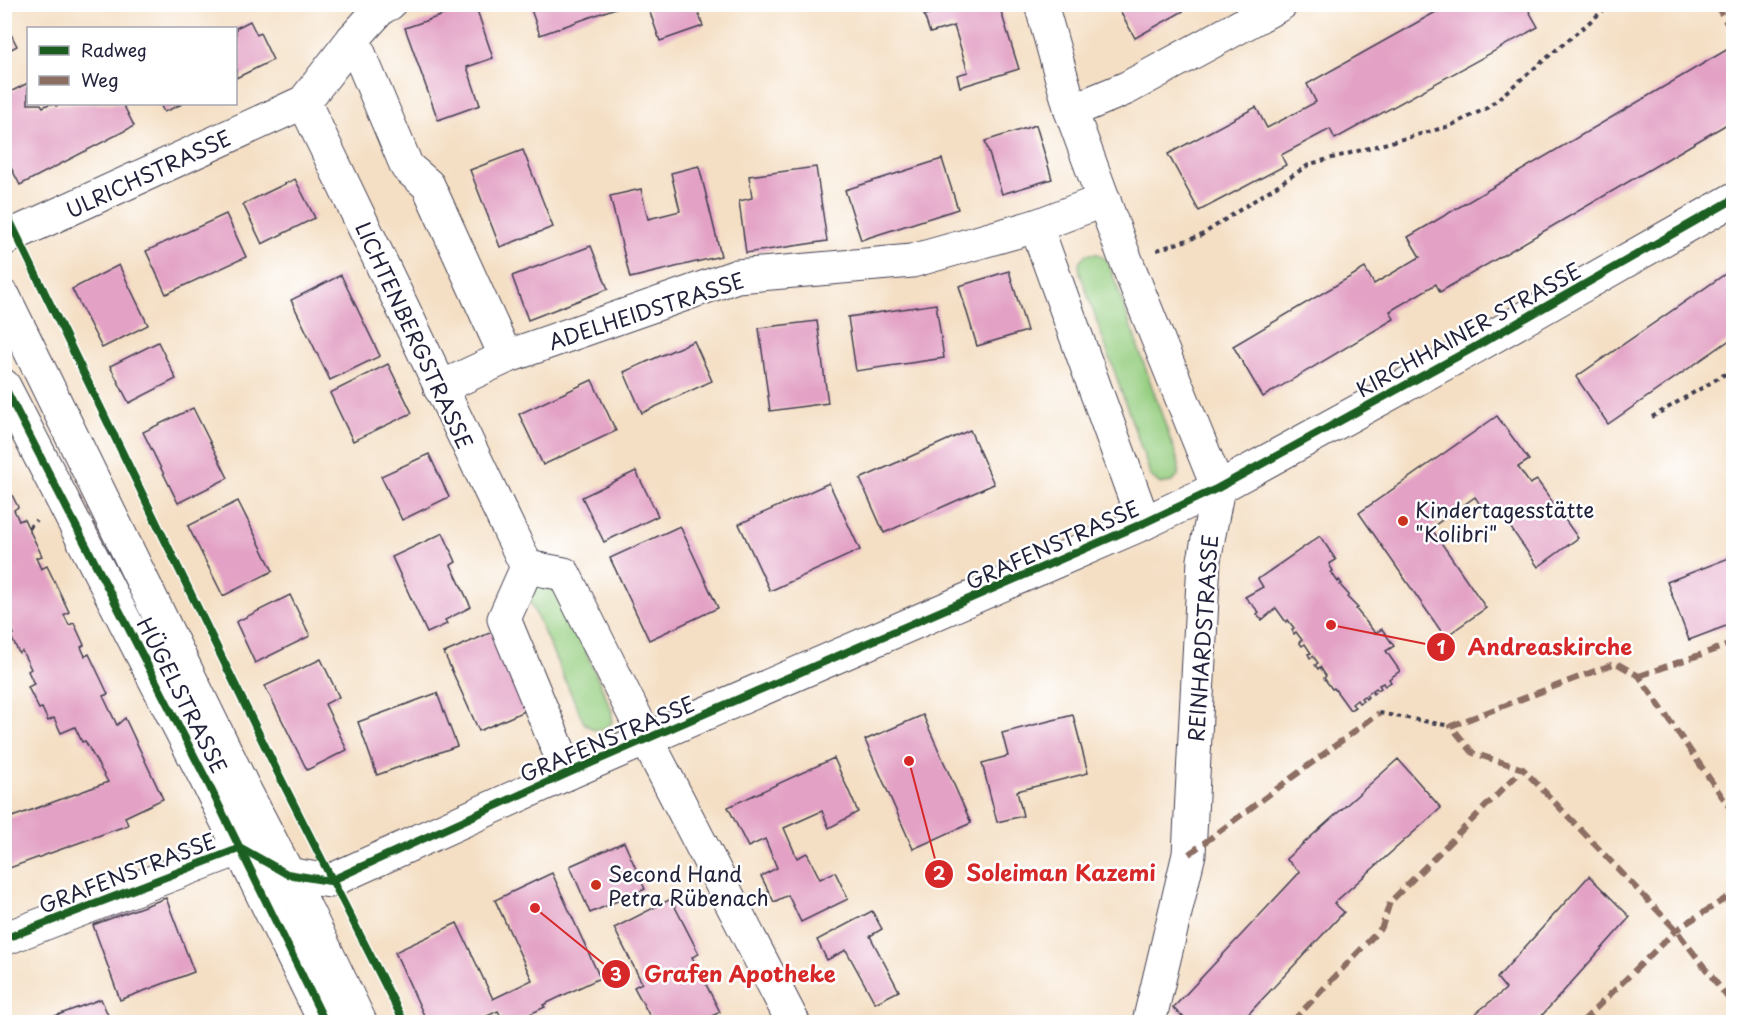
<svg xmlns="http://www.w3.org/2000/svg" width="1738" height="1027" font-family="'Playpen Sans',sans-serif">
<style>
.green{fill:#97cf82;stroke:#5c785e;stroke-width:1.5}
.building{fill:#e3a2c5}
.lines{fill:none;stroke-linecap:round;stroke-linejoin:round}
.minor-casing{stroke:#423e50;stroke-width:35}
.major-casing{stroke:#423e50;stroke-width:35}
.path{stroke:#423e50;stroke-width:4;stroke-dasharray:4.5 4.5;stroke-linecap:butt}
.minor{stroke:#fff;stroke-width:33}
.major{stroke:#fff;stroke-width:33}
.quiet{stroke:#8d6e63;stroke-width:6;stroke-dasharray:12 6;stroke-linecap:butt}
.cycleway-casing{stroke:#fff;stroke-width:11}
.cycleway{stroke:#1b5e20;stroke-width:8}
.poi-dot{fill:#c8321e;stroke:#fff;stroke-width:2}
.labels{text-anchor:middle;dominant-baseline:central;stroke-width:5;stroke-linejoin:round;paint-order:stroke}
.street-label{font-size:21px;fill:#22223b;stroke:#fff}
.poi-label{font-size:21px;fill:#22223b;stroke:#fff;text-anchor:start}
.leader{fill:none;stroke:#d62828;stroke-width:2}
.callout-dot{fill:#d62828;stroke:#fff;stroke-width:2}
.mark-label{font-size:18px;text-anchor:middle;font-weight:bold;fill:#fff}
.callout-label{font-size:22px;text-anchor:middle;font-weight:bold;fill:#d62828;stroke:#fff;stroke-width:5;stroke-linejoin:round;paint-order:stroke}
</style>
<rect width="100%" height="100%" fill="#fff"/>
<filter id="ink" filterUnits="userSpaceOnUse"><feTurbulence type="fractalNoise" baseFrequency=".0167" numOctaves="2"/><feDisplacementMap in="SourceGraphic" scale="12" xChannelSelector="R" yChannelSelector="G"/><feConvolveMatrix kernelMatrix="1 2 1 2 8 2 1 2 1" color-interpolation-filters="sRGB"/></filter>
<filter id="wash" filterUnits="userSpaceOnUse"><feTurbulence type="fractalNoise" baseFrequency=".008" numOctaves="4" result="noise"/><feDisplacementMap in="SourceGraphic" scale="24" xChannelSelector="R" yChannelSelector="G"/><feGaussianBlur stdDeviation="1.35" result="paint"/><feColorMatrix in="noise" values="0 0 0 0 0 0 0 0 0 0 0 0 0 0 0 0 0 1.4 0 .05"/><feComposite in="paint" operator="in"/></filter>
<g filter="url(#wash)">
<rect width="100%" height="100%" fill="#f4dfc4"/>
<g class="green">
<polygon points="1086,254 1098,254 1108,261 1179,464 1178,476 1172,482 1160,484 1151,476 1080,273 1079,263"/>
<polygon points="536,582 558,588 612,711 612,722 605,729 594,730 584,723 530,601 529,590"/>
</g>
<g id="blocks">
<g class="building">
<polygon points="475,4 493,58 467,67 480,105 438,120 405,28"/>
<polygon points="529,4 624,4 624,5 540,35"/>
<polygon points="647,4 695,4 703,26 660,41"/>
<polygon points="1116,4 1196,4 1135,38"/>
<polygon points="1450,4 1525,4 1538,27 1335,139 1330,129 1281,155 1286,165 1199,211 1168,154 1256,107 1267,128 1316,102 1307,84"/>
<polygon points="961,5 999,5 1019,69 960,87 957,75 968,72 954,26 930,33 924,15"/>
<polygon points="4,21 17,46 4,53"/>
<polygon points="250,21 257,35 260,33 273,60 236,78 236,28"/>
<polygon points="1728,49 1734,58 1734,120 1440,292 1436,284 1390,311 1394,319 1263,397 1233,346 1365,268 1374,284 1420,257 1408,237"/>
<polygon points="28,83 28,104 41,104 43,107 49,104 55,104 56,106 60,104 123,104 134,126 20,185 4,154 4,95"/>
<polygon points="160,104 182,104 164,112"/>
<polygon points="1036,125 1052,179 1002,194 985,141"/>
<polygon points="523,150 553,227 500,247 470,170"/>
<polygon points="942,159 958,209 861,240 845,190"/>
<polygon points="699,166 721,256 630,278 610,196 641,189 648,219 680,211 671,173"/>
<polygon points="816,167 827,241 746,253 739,201 752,198 749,176"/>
<polygon points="295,179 315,218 262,244 243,204"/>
<polygon points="226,214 246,257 166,294 146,251"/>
<polygon points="591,246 608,289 528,320 512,276"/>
<polygon points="119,265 148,325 102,348 72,289"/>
<polygon points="1734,268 1734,337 1608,424 1576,377"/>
<polygon points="1009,271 1027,331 977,346 959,286"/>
<polygon points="341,275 380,356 330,380 291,300"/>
<polygon points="936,304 944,358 856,371 848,317"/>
<polygon points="817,321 828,403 770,411 759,328"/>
<polygon points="694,341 712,381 642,413 624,372"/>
<polygon points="158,342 176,379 129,403 110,366"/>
<polygon points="388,364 412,413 353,441 330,393"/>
<polygon points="592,380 616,431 543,465 519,414"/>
<polygon points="193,408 228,478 178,503 143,432"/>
<polygon points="1497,416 1529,460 1518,467 1530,484 1537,480 1578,538 1538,567 1497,508 1487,515 1475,497 1431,528 1486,608 1445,637 1359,513"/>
<polygon points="970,430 994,484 884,533 860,479"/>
<polygon points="429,454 449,497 402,520 381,476"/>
<polygon points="636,471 658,516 604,542 582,497"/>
<polygon points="4,479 18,507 14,510 19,521 24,519 42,556 36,558 41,569 47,566 69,612 64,615 69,625 74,623 84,645 81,647 85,656 89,654 108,694 103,696 117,725 125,718 163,799 125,817 128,825 4,870 4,820 108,782 85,741 82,742 75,727 61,733 54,718 48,721 42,708 39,709 28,687 34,684 28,671 31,669 22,651 19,653 10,635 14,634 4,613"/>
<polygon points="829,483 860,550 770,591 739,524"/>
<polygon points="238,501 273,571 223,596 188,526"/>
<polygon points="680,526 718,608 649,640 610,558"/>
<polygon points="443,533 456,562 451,565 471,607 445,620 447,624 427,633 392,557"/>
<polygon points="1320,536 1336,560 1329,564 1333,571 1331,572 1338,582 1339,580 1342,584 1340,585 1349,595 1347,597 1358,608 1356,609 1375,633 1382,629 1394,646 1386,651 1400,671 1389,679 1391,682 1385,686 1383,683 1379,685 1381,688 1378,690 1376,688 1373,690 1375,692 1373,694 1371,691 1366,695 1368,697 1366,699 1364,696 1361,698 1363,701 1359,703 1357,700 1352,704 1355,707 1350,710 1334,688 1332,689 1324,678 1326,676 1320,667 1318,669 1315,665 1318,663 1313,656 1310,658 1308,654 1311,653 1305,644 1302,646 1299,642 1302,640 1296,632 1294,634 1292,630 1294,628 1288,620 1286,622 1276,608 1262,620 1257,614 1259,612 1245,597 1263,587 1258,579"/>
<polygon points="1734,556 1734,623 1689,640 1667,582"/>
<polygon points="290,595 310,636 255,663 236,622"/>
<polygon points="492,632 527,710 479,731 444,653"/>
<polygon points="321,659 339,697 325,704 347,750 307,770 265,686"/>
<polygon points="437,693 457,746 377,775 358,722"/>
<polygon points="923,715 971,823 913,849 865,740"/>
<polygon points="1073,715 1088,773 1017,791 1023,816 997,822 982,763 1008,756 1002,733"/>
<polygon points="834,758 858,812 829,828 822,811 784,828 797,858 807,853 820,879 835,872 848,899 801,922 788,895 774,902 761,876 777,868 765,839 748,847 728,807"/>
<polygon points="1398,759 1441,808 1334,903 1344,912 1241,1022 1189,1022 1173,1008 1300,872 1286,859"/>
<polygon points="624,842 645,889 590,913 570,866"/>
<polygon points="552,873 600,978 543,1005 545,1007 513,1022 504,1022 498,1011 474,1022 427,1022 395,952 457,923 493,999 532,980 495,900"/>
<polygon points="1589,876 1630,917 1536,1022 1465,1022 1506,989 1497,978"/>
<polygon points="166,898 194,972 120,1000 93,925"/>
<polygon points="671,899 699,954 692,957 720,1012 701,1022 653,1022 634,987 642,983 614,928"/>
<polygon points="872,911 882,929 870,936 899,991 875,1003 846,950 827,960 817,940"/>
<polygon points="101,999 111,1022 39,1022"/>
</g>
</g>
</g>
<g filter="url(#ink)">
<use href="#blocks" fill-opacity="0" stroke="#423e50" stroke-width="1.5"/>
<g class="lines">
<g class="minor-casing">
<g id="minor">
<polyline points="1041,4 1071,111 1123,253 1218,488 1204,560 1189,854 1149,1022"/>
<polyline points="353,39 407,167 428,185 506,357"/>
<polyline points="304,102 527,567 504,619 568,773"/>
<polyline points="1071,111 1127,88 1281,4"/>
<polyline points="1104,200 1036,226 1144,523"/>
<polyline points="4,239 304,102 353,39 382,7 389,4"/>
<polyline points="440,388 506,357 737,276 912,261 1036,226"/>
<polyline points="527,567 564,574 647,740 793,1022"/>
<polyline points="4,939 241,848 287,874 330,881 568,773 1144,523 1218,488 1473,348 1734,199"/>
</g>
</g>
<g class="major-casing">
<g id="major">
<polyline points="4,297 243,787 302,901 360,1022"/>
<polyline points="4,386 207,781 325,1022"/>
</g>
</g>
<g class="path">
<polyline points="1157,250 1200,236 1310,164 1450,126 1487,108 1611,4"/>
<polyline points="1652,417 1734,369"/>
<polyline points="29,528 36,520"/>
<polyline points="1379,713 1451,726"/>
</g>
<use href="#minor" class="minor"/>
<use href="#major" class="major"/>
<g class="quiet">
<polyline points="1716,4 1734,36"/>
<polyline points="1639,676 1734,643"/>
<polyline points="1734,814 1639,676 1616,663 1451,726 1473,753 1523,769 1676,930 1734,1006"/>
<polyline points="1189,854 1379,713"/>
<polyline points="1292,1022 1382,927 1390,902 1523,769"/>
<polyline points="1582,1022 1676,930 1734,893"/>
</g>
<g class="cycleway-casing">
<g id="cycleway">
<polyline points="4,209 277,771 404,1022"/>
<polyline points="4,386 207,781 325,1022"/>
<polyline points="4,939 241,848 287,874 330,881 568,773 1144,523 1218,488 1473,348 1734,199"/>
</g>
</g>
<use href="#cycleway" class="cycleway"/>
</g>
</g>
<g class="poi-dot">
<circle cx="1403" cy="521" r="6"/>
<circle cx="596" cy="885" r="6"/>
</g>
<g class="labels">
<g class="street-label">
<text transform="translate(148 173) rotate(-25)">ULRICHSTRASSE</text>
<text transform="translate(646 310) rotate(-18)">ADELHEIDSTRASSE</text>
<text transform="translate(1468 329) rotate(-29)">KIRCHHAINER STRASSE</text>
<text transform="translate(415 335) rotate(65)">LICHTENBERGSTRASSE</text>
<text transform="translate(1052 544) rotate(-24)">GRAFENSTRASSE</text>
<text transform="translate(1202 638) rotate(-86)">REINHARDSTRASSE</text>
<text transform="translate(183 695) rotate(63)">HÜGELSTRASSE</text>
<text transform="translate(607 738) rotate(-23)">GRAFENSTRASSE</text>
<text transform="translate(127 872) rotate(-21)">GRAFENSTRASSE</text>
</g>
<g class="poi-label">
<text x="1415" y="509">Kindertagesstätte<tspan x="1415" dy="24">"Kolibri"</tspan></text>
<text x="608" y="873">Second Hand<tspan x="608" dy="24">Petra Rübenach</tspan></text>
</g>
</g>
<path class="leader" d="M1331 625L1441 647M909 761L939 874M535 908L616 974"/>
<g class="callout-dot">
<circle cx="1331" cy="625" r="6"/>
<circle cx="909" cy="761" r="6"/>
<circle cx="535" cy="908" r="6"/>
<circle cx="1441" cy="647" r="15"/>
<circle cx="939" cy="874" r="15"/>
<circle cx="616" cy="974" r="15"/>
</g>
<g class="mark-label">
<text x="1441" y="654">1</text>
<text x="939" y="880">2</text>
<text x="616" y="981">3</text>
</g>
<g class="callout-label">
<text x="1550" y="655">Andreaskirche</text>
<text x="1061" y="881">Soleiman Kazemi</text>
<text x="740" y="982">Grafen Apotheke</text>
</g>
<rect width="1738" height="1027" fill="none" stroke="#fff" stroke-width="24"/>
<rect x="27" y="27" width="210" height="78" fill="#ffffff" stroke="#a7a7b1" stroke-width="1.5"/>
<rect x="39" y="46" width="30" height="9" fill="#1b5e20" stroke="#a7a7b1" stroke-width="1.5"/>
<text x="81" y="57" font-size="18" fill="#22223b">Radweg</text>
<rect x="39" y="76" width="30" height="9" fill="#8d6e63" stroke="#a7a7b1" stroke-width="1.5"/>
<text x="81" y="87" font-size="18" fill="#22223b">Weg</text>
</svg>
